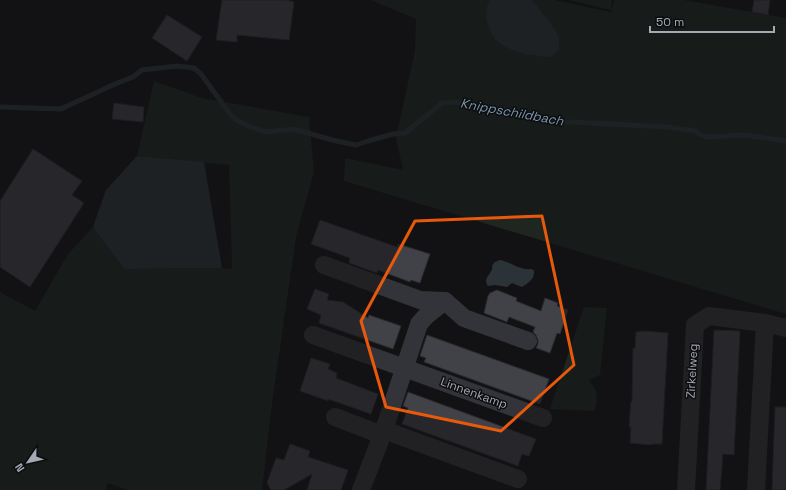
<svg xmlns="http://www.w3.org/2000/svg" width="786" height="490" font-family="'Space Grotesk',sans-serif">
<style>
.green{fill:#1e261f}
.water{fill:#2b3339}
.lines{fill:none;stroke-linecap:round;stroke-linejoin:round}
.stream{stroke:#2b3339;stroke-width:5}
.building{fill:#414247;stroke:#2c2c30}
.minor{stroke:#333439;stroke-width:18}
.marked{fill:none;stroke:#e8590c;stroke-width:3;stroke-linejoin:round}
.labels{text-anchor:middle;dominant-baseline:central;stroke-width:3;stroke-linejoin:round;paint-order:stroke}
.street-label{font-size:12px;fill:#a4a9b4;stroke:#0d0d0f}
.water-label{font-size:13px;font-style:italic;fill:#7a99af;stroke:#0d0d0f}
</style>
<rect width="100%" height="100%" fill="#121214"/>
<g class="green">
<polygon points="371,0 555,0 611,12 614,0 684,0 786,18 786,314 344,181 345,158 403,170 396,138 415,51 416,19"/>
<polygon points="568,0 612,0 611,10"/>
<polygon points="154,81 202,98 309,117 314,172 296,237 272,404 262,490 128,490 108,483 106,490 0,490 0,292 35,311 68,254 93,227 124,269 222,268 232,269 229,165 137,156"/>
<path d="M584 307 607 308 600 375 589 380C598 392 599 397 594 411L550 409Z"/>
</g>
<g class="water">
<path d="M490 0H532L552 25 559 37V50L551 57C532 56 512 53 497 41 493 38 491 31 489 27 485 18 485 9 490 0Z"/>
<polygon points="137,156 204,162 222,268 124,269 93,227 106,190"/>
<path d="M500 260C511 262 520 271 532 269L534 271C535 279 528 283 522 287L512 283 507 287 495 285 488 286C483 279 490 275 492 269 493 265 491 266 494 263 495 262 499 260 500 260Z"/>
</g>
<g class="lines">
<polyline class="stream" points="0,107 61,109 115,84 133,77 142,70 177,66 194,68 201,74 230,114 236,120 251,127 266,132 294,129 332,140 356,145 368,141 393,134 405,133 442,103 454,102 532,114 551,121 668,127 696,131 699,134 707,137 744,135 786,141"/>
</g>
<g class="building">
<polygon points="222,0 287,0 294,2 289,40 237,35 237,42 216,40"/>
<polygon points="754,0 770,0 768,15 752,12"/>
<polygon points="167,15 202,37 187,61 152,38"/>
<polygon points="114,103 144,107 143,122 112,119"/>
<polygon points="33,149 82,181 72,195 84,203 30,287 0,267 0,201"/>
<polygon points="320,220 397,247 398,244 430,254 420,283 411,280 410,282 378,270 377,273 352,264 349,263 350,258 311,244"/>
<polygon points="315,289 329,294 327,300 343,302 368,318 369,315 401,326 393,349 319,323 321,315 307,309"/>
<polygon points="497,290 517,298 516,301 541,311 545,298 558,303 557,306 568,310 560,334 557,333 550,353 536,348 538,344 538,340 536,335 533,332 535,327 509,317 507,322 484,313 488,296 490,293"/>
<polygon points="714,330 740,331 737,394 734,455 723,454 720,490 706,490"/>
<polygon points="645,331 668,333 662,444 652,444 651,445 630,443 631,427 629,427 631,401 632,402 633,348 635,348 636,332"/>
<polygon points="427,335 549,379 540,404 424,362 426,358 420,356"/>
<polygon points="311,358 330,364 328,369 337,373 336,378 378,394 371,414 328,399 328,401 300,391"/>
<polygon points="408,392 536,439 529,456 522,454 518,466 402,424 408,408 403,406"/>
<polygon points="775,407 786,407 786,490 772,490"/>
<polygon points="290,444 310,451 308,457 348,470 341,490 307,490 312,474 284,490 271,490 267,483 276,458 284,460"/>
</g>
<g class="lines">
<g class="minor">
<polyline points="324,265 420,300 445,301 464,318 528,341"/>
<polyline points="313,335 543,418"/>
<polyline points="335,417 382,435"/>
<polyline points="384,430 518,479"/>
<polyline points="361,490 384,430 419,324 426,316 445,301"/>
<polyline points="686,490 695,325 709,316 765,323 786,328"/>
<polyline points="756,490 765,323"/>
</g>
</g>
<path d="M0 0H786V490H0ZM542 216 574 365 501 431 386 407 361 321 415 221Z" fill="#121214" fill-opacity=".55" fill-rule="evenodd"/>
<path class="marked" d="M542 216 574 365 501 431 386 407 361 321 415 221Z"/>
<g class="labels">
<g class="street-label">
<text transform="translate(692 371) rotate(-87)">Zirkelweg</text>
<text transform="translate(474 393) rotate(20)">Linnenkamp</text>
</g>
<g class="water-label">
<text transform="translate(512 112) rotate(10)">Knippschildbach</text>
</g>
</g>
<g transform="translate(28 462) rotate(236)" stroke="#0d0d0f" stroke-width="3" paint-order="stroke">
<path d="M0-3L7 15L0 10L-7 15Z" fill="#a4a9b4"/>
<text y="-6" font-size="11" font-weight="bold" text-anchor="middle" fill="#a4a9b4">N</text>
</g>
<path d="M650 26v6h124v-6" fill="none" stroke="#a4a9b4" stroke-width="2"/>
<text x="656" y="26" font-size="12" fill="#a4a9b4" stroke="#0d0d0f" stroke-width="3" paint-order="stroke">50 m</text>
</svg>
